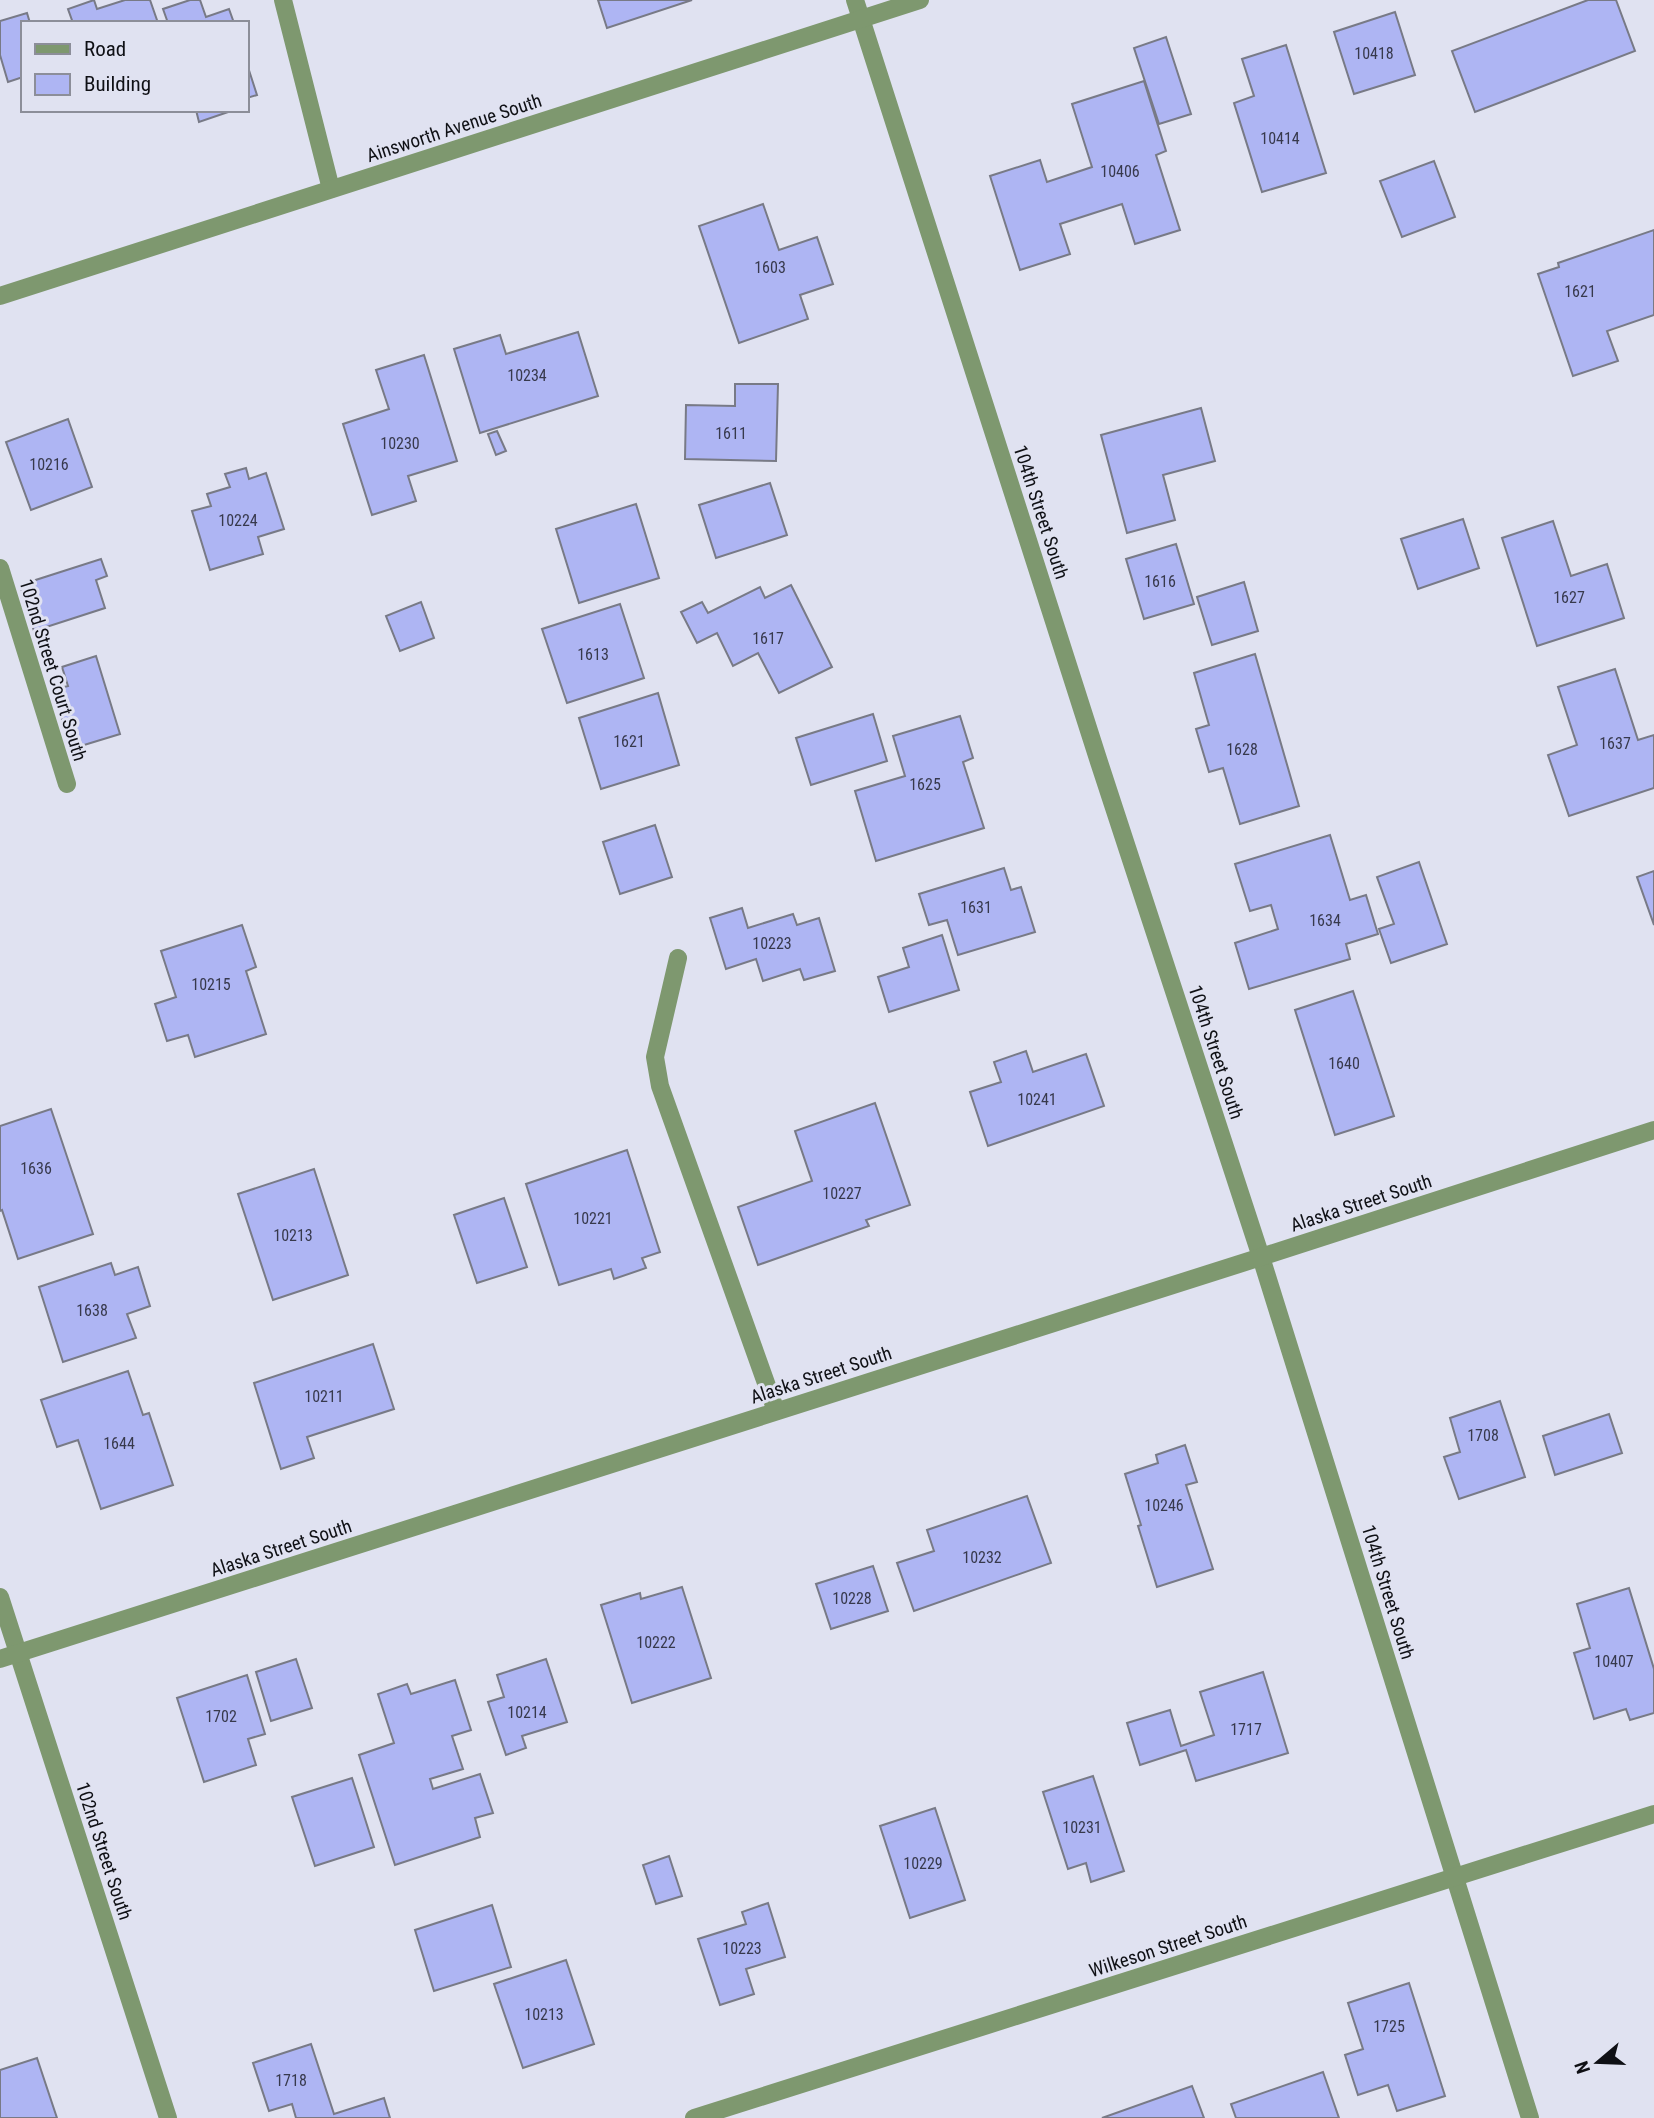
<svg xmlns="http://www.w3.org/2000/svg" width="1654" height="2118" font-family="'Roboto Condensed',sans-serif">
<style>
.building{fill:#aeb5f3;stroke:#787a86;stroke-width:2}
.lines{fill:none;stroke-linecap:round;stroke-linejoin:round}
.minor{stroke:#7e986f;stroke-width:18}
.labels{text-anchor:middle;dominant-baseline:central;stroke-width:6;stroke-linejoin:round;paint-order:stroke}
.number-label{font-size:16px;fill:#37394c}
.street-label{font-size:19px;fill:#0f1015;stroke:#e0e2f1}
</style>
<rect width="100%" height="100%" fill="#e0e2f1"/>
<g class="building">
<polygon points="94,0 97,9 125,0 150,0 158,23 73,23 68,9"/>
<polygon points="190,0 200,0 206,17 229,9 234,23 168,23 163,9"/>
<polygon points="598,0 692,0 607,28"/>
<polygon points="1588,0 1616,0 1635,51 1475,112 1452,51"/>
<polygon points="1395,12 1415,75 1354,94 1334,32"/>
<polygon points="27,13 30,23 23,23 23,77 8,82 0,55 0,21"/>
<polygon points="1166,37 1191,114 1159,124 1134,48"/>
<polygon points="1286,45 1326,173 1262,192 1234,103 1254,96 1242,59"/>
<polygon points="247,64 257,95 247,98"/>
<polygon points="1144,81 1166,151 1156,155 1180,230 1135,244 1122,204 1060,224 1070,254 1020,270 990,176 1040,160 1047,182 1092,167 1072,104"/>
<polygon points="196,110 234,110 199,122"/>
<polygon points="1434,161 1455,217 1402,237 1380,181"/>
<polygon points="763,204 779,250 817,237 833,284 800,295 808,319 739,343 699,226"/>
<polygon points="1654,230 1654,315 1607,331 1618,361 1573,376 1538,274 1559,267 1558,263"/>
<polygon points="578,332 598,396 480,433 454,349 500,335 506,354"/>
<polygon points="424,355 457,461 408,476 416,501 372,515 343,424 389,409 376,370"/>
<polygon points="735,384 778,384 776,461 685,459 686,405 735,406"/>
<polygon points="1201,408 1215,461 1163,475 1175,520 1127,533 1101,435"/>
<polygon points="68,419 92,487 31,510 6,442"/>
<polygon points="497,431 506,451 496,455 488,434"/>
<polygon points="246,468 249,479 266,473 284,529 258,537 263,554 210,570 192,511 211,506 207,494 230,487 225,474"/>
<polygon points="770,483 787,535 716,558 699,505"/>
<polygon points="636,504 659,578 579,603 556,529"/>
<polygon points="1463,519 1479,568 1418,589 1401,539"/>
<polygon points="1553,521 1571,576 1607,564 1624,618 1537,646 1502,538"/>
<polygon points="1176,544 1194,604 1144,619 1126,559"/>
<polygon points="101,559 107,576 96,580 105,608 34,631 20,585"/>
<polygon points="1244,582 1258,631 1212,645 1197,597"/>
<polygon points="791,585 832,667 779,693 758,653 733,666 717,633 697,643 681,612 702,602 708,613 760,587 765,598"/>
<polygon points="421,602 434,638 400,651 386,616"/>
<polygon points="620,604 644,678 567,703 542,629"/>
<polygon points="1255,654 1299,806 1240,824 1223,768 1209,772 1196,729 1209,725 1194,673"/>
<polygon points="96,656 120,734 71,749 53,690 68,686 62,667"/>
<polygon points="1615,669 1638,740 1654,735 1654,788 1569,816 1548,755 1577,745 1558,687"/>
<polygon points="658,693 679,765 601,789 579,718"/>
<polygon points="873,714 887,761 811,785 796,738"/>
<polygon points="960,716 973,758 963,762 984,828 876,861 855,791 905,776 893,736"/>
<polygon points="655,825 672,877 620,894 603,842"/>
<polygon points="1330,835 1350,900 1366,895 1378,934 1346,944 1350,959 1249,989 1235,943 1278,929 1271,905 1250,911 1235,864"/>
<polygon points="1419,862 1447,944 1391,963 1379,929 1394,924 1377,877"/>
<polygon points="1004,868 1011,890 1021,887 1035,932 958,955 947,920 929,925 919,894"/>
<polygon points="1654,871 1654,925 1637,877"/>
<polygon points="742,908 748,928 793,914 797,925 819,918 835,971 804,980 800,969 763,981 756,959 726,969 710,918"/>
<polygon points="242,925 256,967 246,971 266,1034 195,1057 188,1035 167,1041 155,1004 176,997 161,951"/>
<polygon points="942,935 959,990 889,1012 878,977 909,967 903,948"/>
<polygon points="1353,991 1394,1116 1335,1135 1295,1010"/>
<polygon points="1026,1051 1033,1072 1086,1054 1104,1106 988,1146 970,1092 1001,1082 994,1062"/>
<polygon points="875,1103 910,1205 866,1220 869,1226 758,1265 738,1207 812,1181 795,1131"/>
<polygon points="51,1109 93,1234 18,1259 2,1210 0,1211 0,1126"/>
<polygon points="627,1150 660,1252 642,1258 646,1268 614,1279 611,1269 559,1285 526,1184"/>
<polygon points="314,1169 348,1275 273,1300 238,1194"/>
<polygon points="504,1198 527,1267 477,1283 454,1215"/>
<polygon points="111,1263 115,1275 138,1267 150,1306 127,1314 136,1338 63,1362 39,1287"/>
<polygon points="373,1344 394,1409 307,1437 314,1458 281,1469 254,1383"/>
<polygon points="128,1371 143,1415 149,1413 173,1485 101,1509 78,1440 57,1447 41,1400"/>
<polygon points="1500,1401 1525,1477 1459,1499 1444,1457 1460,1452 1450,1418"/>
<polygon points="1609,1414 1622,1453 1555,1475 1543,1436"/>
<polygon points="1185,1445 1197,1482 1186,1485 1213,1569 1157,1587 1138,1526 1141,1525 1125,1474 1158,1463 1156,1455"/>
<polygon points="1027,1496 1051,1563 914,1611 897,1563 934,1551 927,1530"/>
<polygon points="873,1566 888,1611 831,1629 816,1584"/>
<polygon points="682,1587 711,1678 632,1703 601,1605 640,1593 641,1599"/>
<polygon points="1629,1588 1654,1669 1654,1713 1630,1720 1626,1709 1594,1719 1574,1653 1590,1648 1577,1604"/>
<polygon points="296,1659 312,1708 271,1721 256,1672"/>
<polygon points="546,1659 567,1722 522,1736 526,1748 506,1755 488,1702 504,1697 497,1675"/>
<polygon points="1263,1672 1288,1753 1196,1781 1186,1750 1140,1765 1127,1723 1170,1710 1181,1746 1214,1735 1200,1692"/>
<polygon points="247,1675 265,1734 248,1739 256,1765 204,1782 177,1698"/>
<polygon points="455,1680 471,1730 452,1736 463,1769 430,1779 433,1789 480,1774 493,1813 475,1818 480,1837 395,1865 359,1755 394,1743 378,1694 407,1684 411,1694"/>
<polygon points="1093,1776 1124,1871 1091,1882 1086,1863 1068,1869 1043,1792"/>
<polygon points="352,1778 374,1847 315,1866 292,1797"/>
<polygon points="935,1808 965,1900 910,1918 880,1826"/>
<polygon points="669,1856 682,1896 656,1904 643,1865"/>
<polygon points="768,1903 785,1957 746,1969 754,1994 720,2005 698,1939 746,1924 742,1912"/>
<polygon points="492,1905 511,1967 434,1991 415,1930"/>
<polygon points="566,1960 594,2044 523,2068 494,1984"/>
<polygon points="1409,1983 1445,2096 1397,2111 1388,2085 1358,2095 1345,2055 1363,2049 1348,2003"/>
<polygon points="311,2044 334,2114 384,2098 390,2118 296,2118 292,2104 269,2111 253,2063"/>
<polygon points="37,2058 57,2118 0,2118 0,2070"/>
<polygon points="1323,2072 1339,2118 1236,2118 1231,2104"/>
<polygon points="1192,2086 1204,2118 1102,2118"/>
</g>
<g class="lines">
<g class="minor">
<polyline points="283,0 331,189"/>
<polyline points="855,0 1099,762 1261,1257 1530,2118"/>
<polyline points="0,296 920,0"/>
<polyline points="0,568 67,784"/>
<polyline points="678,958 655,1057 660,1086 776,1411"/>
<polyline points="0,1597 168,2118"/>
<polyline points="0,1659 1261,1257 1654,1130"/>
<polyline points="694,2118 1654,1814"/>
</g>
</g>
<g class="labels">
<g class="number-label">
<text x="1374" y="53">10418</text>
<text x="1280" y="138">10414</text>
<text x="1120" y="171">10406</text>
<text x="770" y="267">1603</text>
<text x="1580" y="291">1621</text>
<text x="527" y="375">10234</text>
<text x="731" y="433">1611</text>
<text x="400" y="443">10230</text>
<text x="49" y="464">10216</text>
<text x="238" y="520">10224</text>
<text x="1160" y="581">1616</text>
<text x="1569" y="597">1627</text>
<text x="768" y="638">1617</text>
<text x="593" y="654">1613</text>
<text x="629" y="741">1621</text>
<text x="1615" y="743">1637</text>
<text x="1242" y="749">1628</text>
<text x="925" y="784">1625</text>
<text x="976" y="907">1631</text>
<text x="1325" y="920">1634</text>
<text x="772" y="943">10223</text>
<text x="211" y="984">10215</text>
<text x="1344" y="1063">1640</text>
<text x="1037" y="1099">10241</text>
<text x="36" y="1168">1636</text>
<text x="842" y="1193">10227</text>
<text x="593" y="1218">10221</text>
<text x="293" y="1235">10213</text>
<text x="92" y="1310">1638</text>
<text x="324" y="1396">10211</text>
<text x="1483" y="1435">1708</text>
<text x="119" y="1443">1644</text>
<text x="1164" y="1505">10246</text>
<text x="982" y="1557">10232</text>
<text x="852" y="1598">10228</text>
<text x="656" y="1642">10222</text>
<text x="1614" y="1661">10407</text>
<text x="527" y="1712">10214</text>
<text x="221" y="1716">1702</text>
<text x="1246" y="1729">1717</text>
<text x="1082" y="1827">10231</text>
<text x="923" y="1863">10229</text>
<text x="742" y="1948">10223</text>
<text x="544" y="2014">10213</text>
<text x="1389" y="2026">1725</text>
<text x="291" y="2080">1718</text>
</g>
<g class="street-label">
<text transform="translate(454 128) rotate(-18)">Ainsworth Avenue South</text>
<text transform="translate(1041 512) rotate(72)">104th Street South</text>
<text transform="translate(53 670) rotate(73)">102nd Street Court South</text>
<text transform="translate(1216 1052) rotate(72)">104th Street South</text>
<text transform="translate(1361 1203) rotate(-18)">Alaska Street South</text>
<text transform="translate(821 1375) rotate(-18)">Alaska Street South</text>
<text transform="translate(281 1548) rotate(-18)">Alaska Street South</text>
<text transform="translate(1388 1592) rotate(73)">104th Street South</text>
<text transform="translate(104 1851) rotate(72)">102nd Street South</text>
<text transform="translate(1168 1946) rotate(-18)">Wilkeson Street South</text>
</g>
</g>
<rect x="21" y="21" width="228" height="91" fill="#e0e2f1" stroke="#8c8e99" stroke-width="2"/>
<rect x="35" y="44" width="35" height="10" fill="#7e986f" stroke="#8c8e99" stroke-width="2"/>
<text x="84" y="56" font-size="21" fill="#0f1015">Road</text>
<rect x="35" y="74" width="35" height="21" fill="#aeb5f3" stroke="#8c8e99" stroke-width="2"/>
<text x="84" y="91" font-size="21" fill="#0f1015">Building</text>
<g transform="translate(1598 2062) rotate(251)" stroke="#e0e2f1" stroke-width="5" paint-order="stroke">
<path d="M0-5L12 26L0 18L-12 26Z" fill="#0f1015"/>
<text y="-10" font-size="19" font-weight="bold" text-anchor="middle" fill="#0f1015">N</text>
</g>
</svg>
